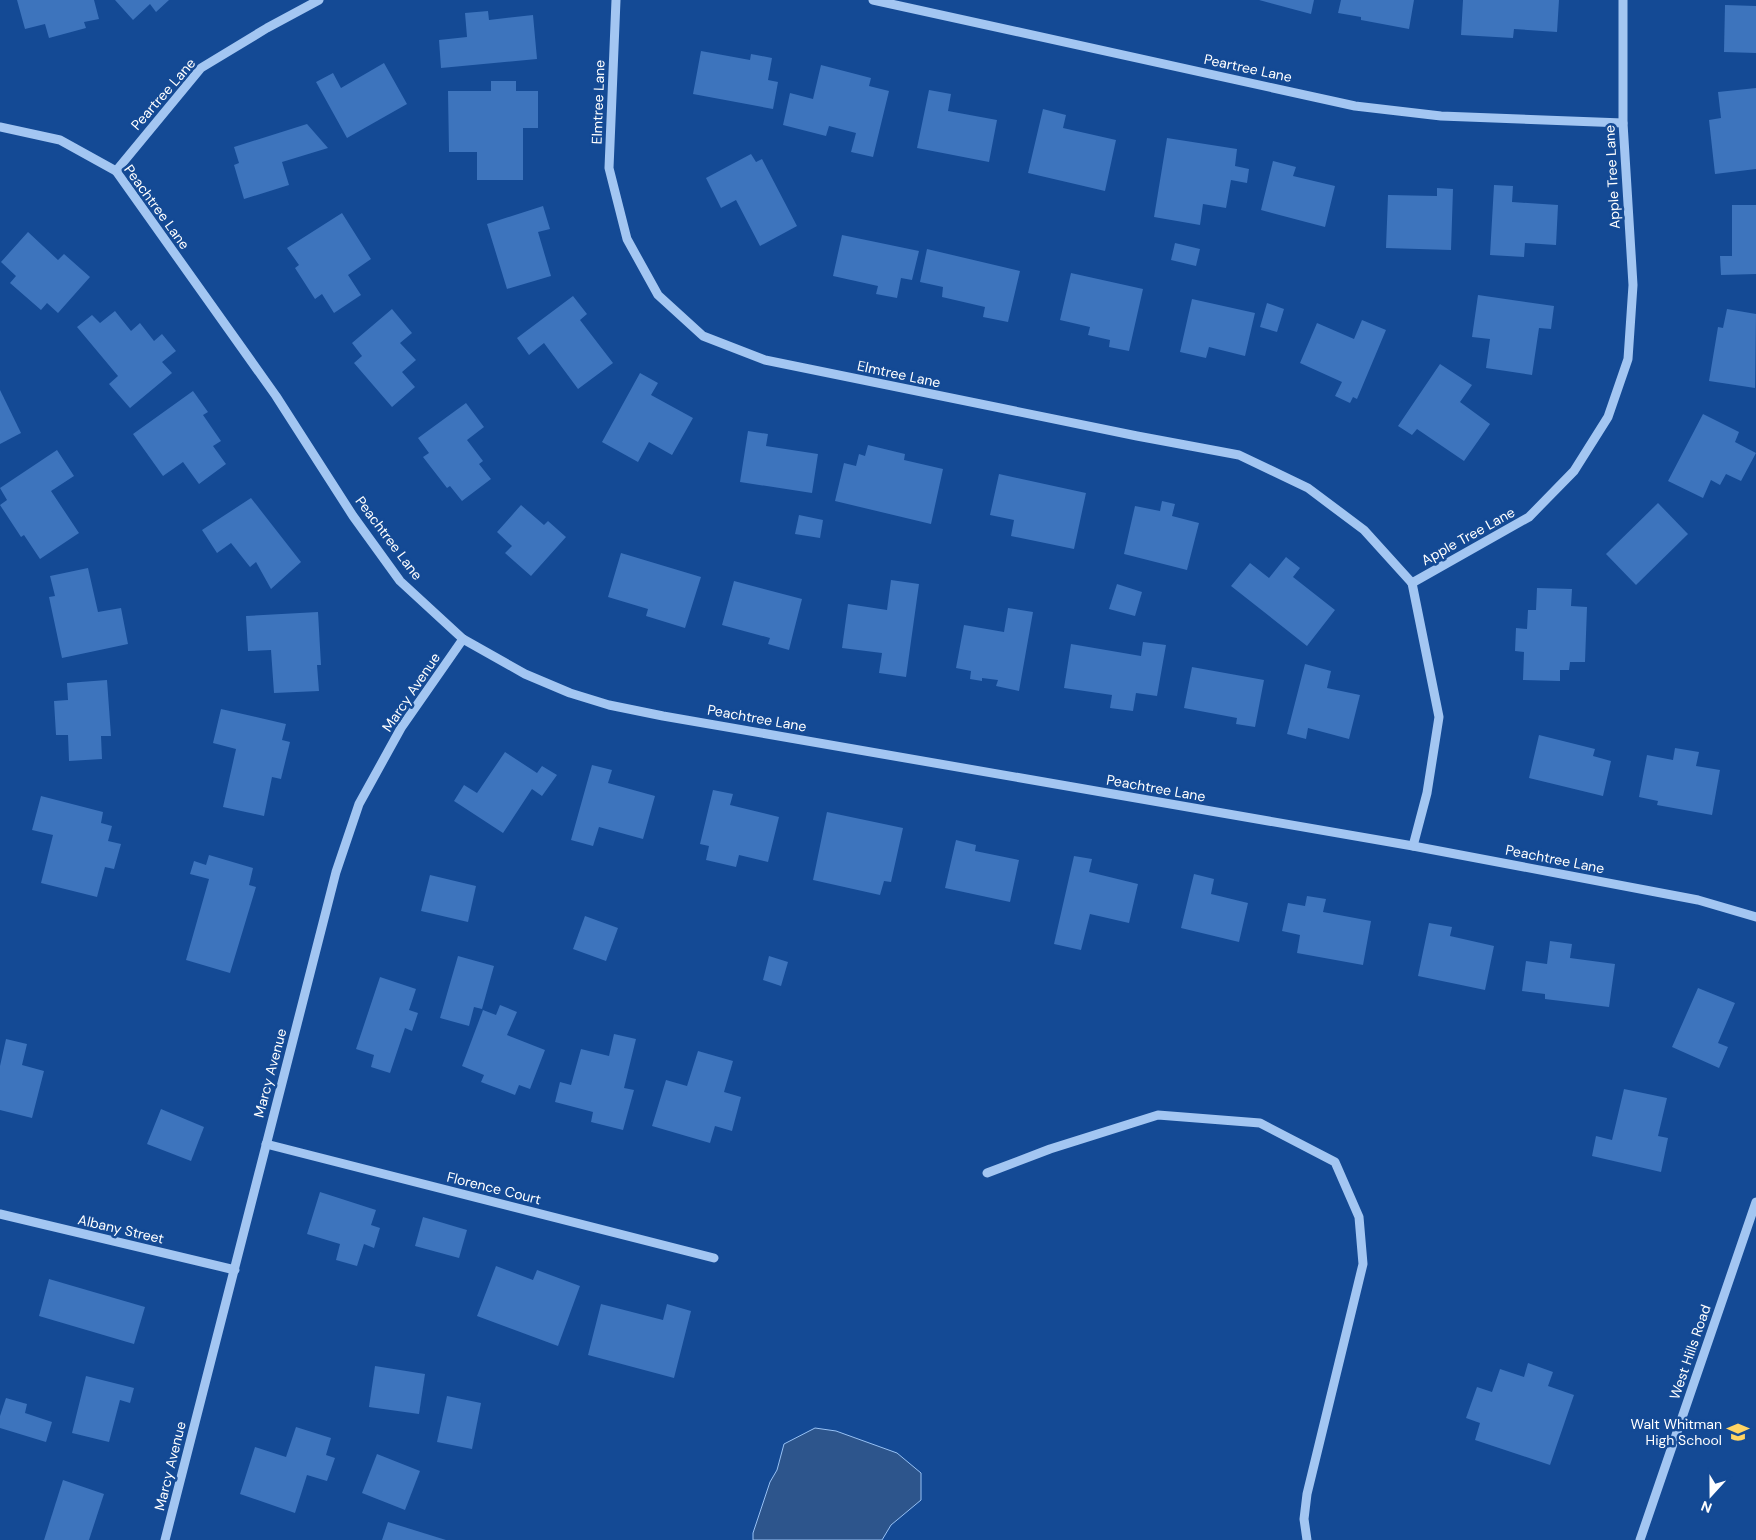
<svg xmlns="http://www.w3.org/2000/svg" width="1756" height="1540" font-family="'DM Sans',sans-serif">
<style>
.water{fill:#2d558c;stroke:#96c1f5}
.building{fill:#3d74bd}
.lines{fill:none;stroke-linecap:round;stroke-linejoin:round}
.minor{stroke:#a3c6f2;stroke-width:9}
.labels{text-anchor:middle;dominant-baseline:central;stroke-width:5;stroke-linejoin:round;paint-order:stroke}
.street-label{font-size:14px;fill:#fff;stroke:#144a95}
.poi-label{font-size:14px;fill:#fff;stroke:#144a95;text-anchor:end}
</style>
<rect width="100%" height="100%" fill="#144a95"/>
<polygon class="water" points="815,1428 836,1431 897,1453 921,1473 921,1500 891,1525 882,1540 753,1540 753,1533 770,1482 777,1470 784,1444"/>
<g class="building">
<polygon points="17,0 94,0 99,19 84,22 86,28 49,38 45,24 25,29"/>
<polygon points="115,0 169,0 156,12 150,4 133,20"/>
<polygon points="1259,0 1314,0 1311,14"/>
<polygon points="1341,0 1414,0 1409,29 1361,20 1361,17 1338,13"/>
<polygon points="1463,0 1559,0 1557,32 1514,29 1513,38 1461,35"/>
<polygon points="1725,5 1756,6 1756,53 1724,52"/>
<polygon points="488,11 489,20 533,15 537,59 441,68 439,40 467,37 465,13"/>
<polygon points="701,51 750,60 751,54 772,58 768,80 778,82 773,109 693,94"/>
<polygon points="384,63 407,104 347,138 316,82 333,73 341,88"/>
<polygon points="821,65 871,78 869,86 889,91 873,157 851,152 856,133 829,126 826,136 783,125 790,93 813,99"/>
<polygon points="491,81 516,81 516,91 538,91 538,128 523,128 523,180 477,180 477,152 449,152 448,91 491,91"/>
<polygon points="1756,88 1756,169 1715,174 1709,120 1721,118 1718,92"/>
<polygon points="929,90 951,94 948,111 997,120 989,162 917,148"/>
<polygon points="1043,109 1066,115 1063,128 1116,140 1105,191 1028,173"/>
<polygon points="307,124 328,148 282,162 289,185 244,199 234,165 239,163 234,147"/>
<polygon points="1167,138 1237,149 1235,166 1249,169 1247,183 1231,180 1226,208 1203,204 1200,225 1154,217"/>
<polygon points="751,154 756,162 762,159 797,226 760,246 736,200 721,208 706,178"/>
<polygon points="1273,161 1296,167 1293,176 1335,186 1325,227 1261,210"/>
<polygon points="1494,185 1513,186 1512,202 1558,205 1556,245 1525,243 1524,257 1490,255"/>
<polygon points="1437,188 1453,189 1451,250 1386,248 1388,195 1437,196"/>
<polygon points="1732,205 1756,205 1756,274 1721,275 1720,256 1732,256"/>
<polygon points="543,206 550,229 538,232 551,276 507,289 487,224"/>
<polygon points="342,213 371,259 348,275 361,295 334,313 322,294 315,299 295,268 299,265 287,248"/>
<polygon points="28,232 58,260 64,254 90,277 58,313 47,303 41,310 10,283 16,276 1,262"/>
<polygon points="842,235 919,251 912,280 901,278 897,298 876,294 878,286 833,276"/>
<polygon points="1175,243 1200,249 1196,266 1171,260"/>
<polygon points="927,249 1020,271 1008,322 983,317 985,307 942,297 943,287 920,282"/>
<polygon points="1071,273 1143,289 1129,351 1109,347 1110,340 1088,335 1090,327 1060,320"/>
<polygon points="1478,295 1554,306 1551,329 1539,328 1532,375 1486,368 1490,339 1472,337"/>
<polygon points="573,296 587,314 580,320 613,363 578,389 544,343 529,355 517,338"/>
<polygon points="1192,299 1255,313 1245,356 1209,347 1206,358 1180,352"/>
<polygon points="1267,303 1284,309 1277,332 1260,327"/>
<polygon points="392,309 412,333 400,343 416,360 402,372 415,387 392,407 354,363 362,356 352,343"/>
<polygon points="1727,309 1756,314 1755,388 1709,381 1718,327 1723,328"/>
<polygon points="115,311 131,331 140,323 154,341 162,334 176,351 162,362 172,373 130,408 109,384 118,376 77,327 92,315 100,323"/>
<polygon points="1362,320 1386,330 1357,399 1353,397 1350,403 1335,396 1342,382 1300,363 1317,323 1354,339"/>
<polygon points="1440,364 1472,385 1460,402 1490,424 1464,461 1417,429 1412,435 1398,426"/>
<polygon points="640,373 658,383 651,395 693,418 672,455 649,442 638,462 602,442"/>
<polygon points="0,390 21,433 0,444"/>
<polygon points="193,391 208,412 203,415 221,441 213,446 226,464 199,484 183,462 163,476 133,434"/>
<polygon points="466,403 484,427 467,440 483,461 479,464 491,479 462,501 450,486 447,488 423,457 429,453 418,438"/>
<polygon points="1703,414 1739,432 1735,442 1756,453 1741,481 1726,474 1720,485 1711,480 1703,498 1668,481"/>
<polygon points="748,431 768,434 766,446 818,454 812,493 740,482"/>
<polygon points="868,445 905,454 904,460 943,469 931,524 835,501 844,463 856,466 859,454 865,456"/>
<polygon points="57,450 74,476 51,491 79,533 40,559 24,535 21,537 0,505 7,500 0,488"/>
<polygon points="999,474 1086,493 1074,549 1011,536 1014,520 990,515"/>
<polygon points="251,498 301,562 271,589 256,562 250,567 231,543 217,553 202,530"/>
<polygon points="1162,501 1175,504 1172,516 1199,523 1187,570 1124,554 1135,506 1160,511"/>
<polygon points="1658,503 1688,534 1636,585 1606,554"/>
<polygon points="521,505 544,525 548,521 566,537 531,576 505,553 512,546 497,532"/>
<polygon points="799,515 823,520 820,538 795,534"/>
<polygon points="621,553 701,577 685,628 646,616 648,609 608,597"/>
<polygon points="1286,557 1300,568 1293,577 1335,610 1307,646 1231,586 1250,563 1269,578"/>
<polygon points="88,568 98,612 121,608 128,644 62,658 49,597 55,596 50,576"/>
<polygon points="891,580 919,584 906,677 879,673 882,653 842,648 848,604 887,610"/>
<polygon points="734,581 802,599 789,650 768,644 770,638 722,625"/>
<polygon points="1117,584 1142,592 1135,616 1109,609"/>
<polygon points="1537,588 1572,589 1571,606 1587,607 1585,662 1570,662 1569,670 1560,670 1560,681 1523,680 1524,652 1515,651 1516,628 1527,629 1528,610 1536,610"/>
<polygon points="1008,608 1033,612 1019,691 996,686 998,680 982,678 982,681 970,679 971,671 956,668 964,625 1004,632"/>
<polygon points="318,612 321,665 317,665 319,691 274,693 271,650 248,651 246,616"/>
<polygon points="1143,642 1166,645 1157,696 1136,693 1133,711 1110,708 1112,695 1064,688 1071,644 1141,656"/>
<polygon points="1305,664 1331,671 1327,688 1360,695 1349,739 1308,728 1306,739 1287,734"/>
<polygon points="1192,667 1264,680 1255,727 1236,724 1237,718 1184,708"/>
<polygon points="107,680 111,736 101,736 102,759 69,761 68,735 56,735 54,701 68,700 67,683"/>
<polygon points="221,709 286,724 282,740 290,742 281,779 272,777 264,816 223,807 236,749 213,743"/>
<polygon points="1539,735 1595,749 1593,756 1611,761 1603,796 1529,778"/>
<polygon points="1675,748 1699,752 1696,766 1720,770 1712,815 1657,805 1658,801 1639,797 1647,755 1673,760"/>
<polygon points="505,752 537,773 542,766 557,775 542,796 532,789 503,833 454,801 464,785 477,793"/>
<polygon points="592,765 612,770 608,783 655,796 643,839 599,827 593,846 571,840"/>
<polygon points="713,790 733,794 730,805 779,817 768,862 739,855 736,867 706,860 709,846 700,844"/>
<polygon points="41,796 103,812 101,823 112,826 108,841 121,844 114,869 105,867 97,897 41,883 53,835 32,830"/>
<polygon points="827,812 903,828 891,882 884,881 880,895 813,880"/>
<polygon points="956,840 976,845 975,851 1019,860 1010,902 945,888"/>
<polygon points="209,855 253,868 249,885 256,887 230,973 186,960 209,879 190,874 194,861 206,865"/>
<polygon points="1074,856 1092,859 1089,872 1138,884 1129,923 1090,914 1081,950 1054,944"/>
<polygon points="1194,874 1214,879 1211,894 1248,903 1239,942 1181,928"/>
<polygon points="430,875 476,886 468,922 421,911"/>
<polygon points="1307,896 1326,899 1323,912 1371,921 1363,965 1297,953 1300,935 1282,931 1288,903 1305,906"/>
<polygon points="585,916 618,928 606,961 573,949"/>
<polygon points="1429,923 1452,927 1450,936 1494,946 1485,990 1418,976"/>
<polygon points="1550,941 1572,944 1570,958 1615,964 1609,1007 1545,999 1545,994 1522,991 1526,961 1547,964"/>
<polygon points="458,956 494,966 482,1009 474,1007 469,1026 440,1018"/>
<polygon points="769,956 788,962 781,986 763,980"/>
<polygon points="380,977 416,989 409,1010 418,1013 412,1031 405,1028 390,1073 371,1067 374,1055 356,1049"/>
<polygon points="1698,988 1735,1003 1718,1043 1728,1047 1719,1068 1672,1047"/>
<polygon points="500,1005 517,1012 507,1035 545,1050 530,1089 519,1085 515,1095 481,1082 484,1075 462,1066 483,1010 496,1015"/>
<polygon points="614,1034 636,1039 624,1088 634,1090 623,1130 591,1122 593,1112 555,1102 560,1082 571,1085 581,1049 609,1056"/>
<polygon points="6,1039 27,1044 22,1065 44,1071 32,1118 0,1110 0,1066"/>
<polygon points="698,1051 733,1061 724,1092 741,1097 732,1131 715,1126 710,1143 652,1126 666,1080 687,1086"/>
<polygon points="1624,1089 1667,1098 1658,1136 1668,1138 1661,1172 1592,1156 1596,1136 1612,1140"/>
<polygon points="161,1109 204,1127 191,1161 147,1144"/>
<polygon points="320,1192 376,1210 371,1225 380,1228 374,1248 364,1244 357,1266 336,1260 340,1244 307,1234"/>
<polygon points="423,1217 467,1230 459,1258 415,1246"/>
<polygon points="496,1266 533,1280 537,1270 580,1286 558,1346 477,1316"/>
<polygon points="49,1279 145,1307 134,1344 39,1316"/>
<polygon points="601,1304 663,1320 667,1304 691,1311 674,1378 588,1355"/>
<polygon points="1528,1363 1553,1372 1548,1386 1574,1395 1550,1465 1475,1440 1480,1423 1466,1418 1477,1387 1492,1392 1500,1369 1524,1377"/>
<polygon points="375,1366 425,1374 419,1414 369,1407"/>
<polygon points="86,1376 134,1388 130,1403 120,1400 109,1442 72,1433"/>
<polygon points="447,1396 481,1403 472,1449 437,1442"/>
<polygon points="6,1398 27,1404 25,1413 52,1422 46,1442 0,1428 0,1416"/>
<polygon points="296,1427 331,1438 326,1455 335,1458 327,1481 307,1475 295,1513 240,1494 255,1447 286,1457"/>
<polygon points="377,1454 420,1471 405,1510 362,1493"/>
<polygon points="63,1480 104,1494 89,1540 44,1540"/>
<polygon points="388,1522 446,1540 382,1540"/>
</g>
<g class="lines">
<g class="minor">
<polyline points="616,0 609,168 627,239 658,295 703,336 765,360 1137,436 1239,455 1308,488 1364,530 1412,583"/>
<polyline points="873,0 1355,106 1441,116 1623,123"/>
<polyline points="0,127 60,140 116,171 276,396 353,516 400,581 463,639 525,674 570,693 609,705 663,716 1413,846 1698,900 1756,917"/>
<polyline points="116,171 201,68 267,28 319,0"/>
<polyline points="1412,583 1529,517 1574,471 1608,417 1628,359 1633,285 1623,123 1623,0"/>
<polyline points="1412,583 1439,717 1427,793 1413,846"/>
<polyline points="266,1144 714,1258"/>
<polyline points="987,1173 1050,1149 1158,1115 1260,1123 1335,1162 1359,1217 1363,1264 1307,1494 1304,1519 1307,1540"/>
<polyline points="0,1214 235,1270"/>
<polyline points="165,1540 336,872 359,804 401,728 463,639"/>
<polyline points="1640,1540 1756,1202"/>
</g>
</g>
<defs>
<g id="school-bare" transform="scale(1.725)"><path d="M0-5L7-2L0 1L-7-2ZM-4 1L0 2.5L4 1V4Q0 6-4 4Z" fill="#ffd464" stroke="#144a95" stroke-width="2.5" paint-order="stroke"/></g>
</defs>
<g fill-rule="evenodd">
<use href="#school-bare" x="1738" y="1432"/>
</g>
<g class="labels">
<g class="street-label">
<text transform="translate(1248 68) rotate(12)">Peartree Lane</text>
<text transform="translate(163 94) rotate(-49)">Peartree Lane</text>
<text transform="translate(598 102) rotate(-88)">Elmtree Lane</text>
<text transform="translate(1612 177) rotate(-93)">Apple Tree Lane</text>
<text transform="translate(157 207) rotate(54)">Peachtree Lane</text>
<text transform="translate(899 374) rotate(12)">Elmtree Lane</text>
<text transform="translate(1468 536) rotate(-29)">Apple Tree Lane</text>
<text transform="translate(389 538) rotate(53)">Peachtree Lane</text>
<text transform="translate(411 692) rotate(-56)">Marcy Avenue</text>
<text transform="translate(757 718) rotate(10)">Peachtree Lane</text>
<text transform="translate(1156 788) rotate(10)">Peachtree Lane</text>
<text transform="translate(1555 859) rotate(11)">Peachtree Lane</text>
<text transform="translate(270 1073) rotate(-75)">Marcy Avenue</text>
<text transform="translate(494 1188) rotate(14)">Florence Court</text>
<text transform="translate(121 1229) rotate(13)">Albany Street</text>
<text transform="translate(1690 1352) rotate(-71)">West Hills Road</text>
<text transform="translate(170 1466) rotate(-76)">Marcy Avenue</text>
</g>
<g class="poi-label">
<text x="1722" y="1424">Walt Whitman<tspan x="1722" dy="16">High School</tspan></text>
</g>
</g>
<g transform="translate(1711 1495) rotate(201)" stroke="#144a95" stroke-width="4" paint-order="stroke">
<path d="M0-4L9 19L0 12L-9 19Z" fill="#ffffff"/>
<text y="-8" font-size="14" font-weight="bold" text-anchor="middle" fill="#ffffff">N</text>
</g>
</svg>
